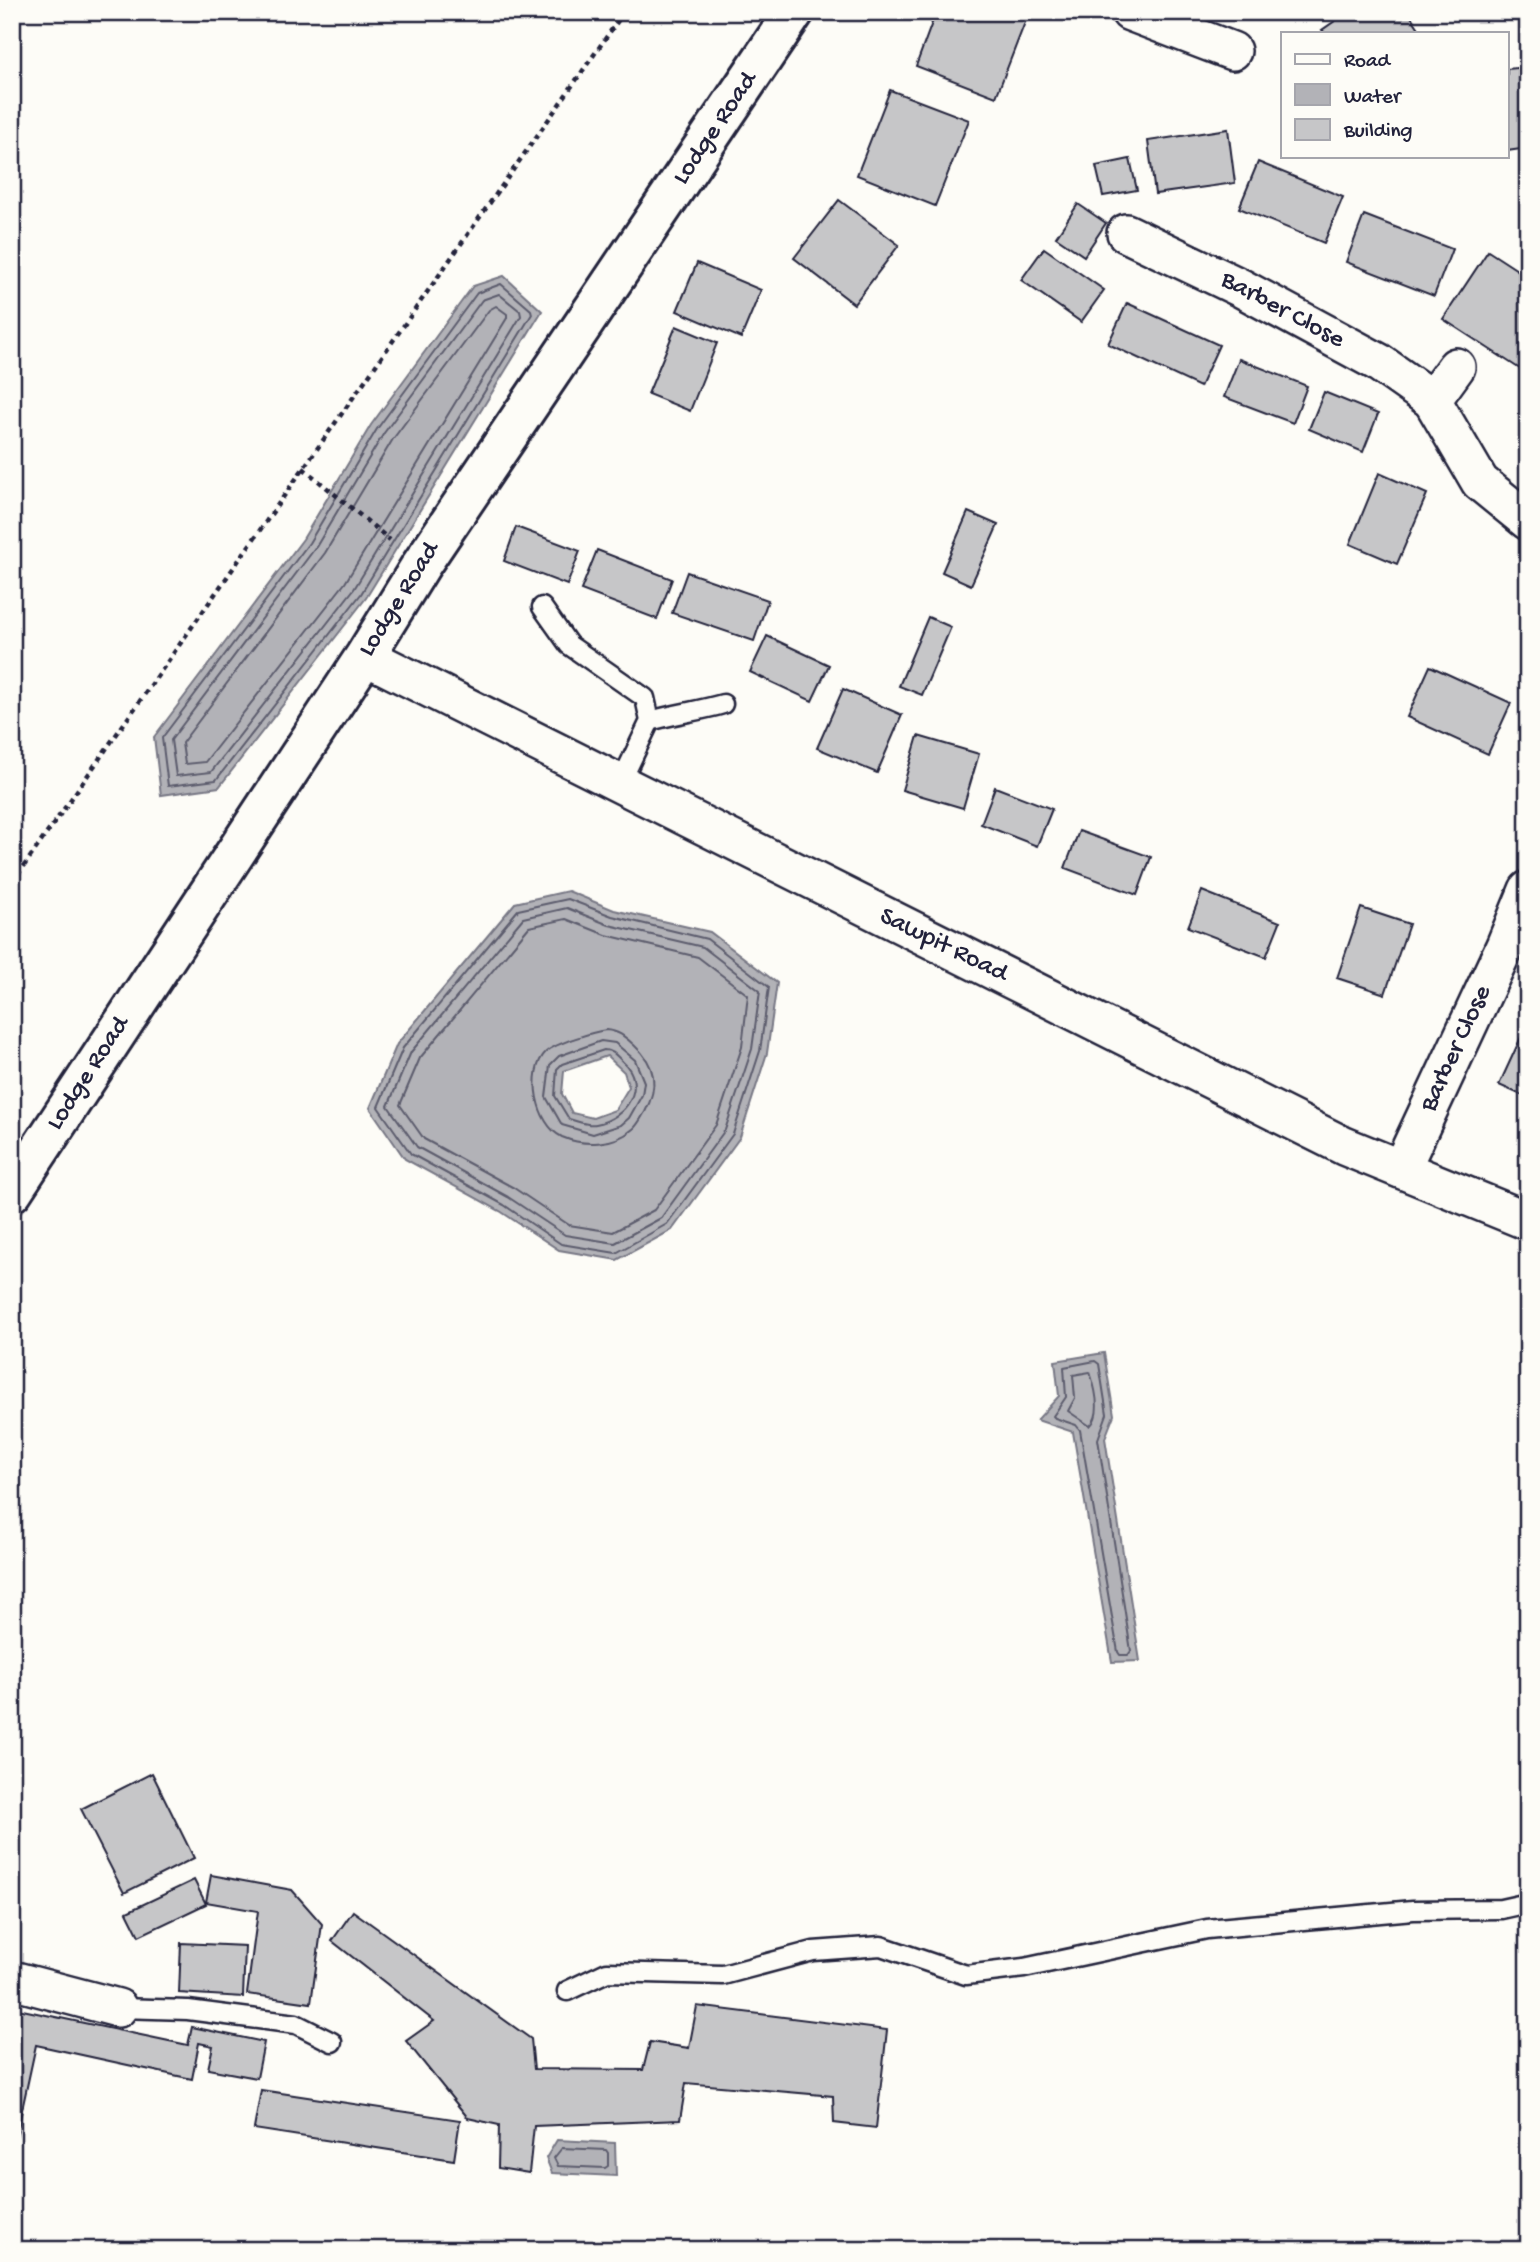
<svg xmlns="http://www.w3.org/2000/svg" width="1540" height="2262" font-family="'Gochi Hand',sans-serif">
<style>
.water{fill:#b2b2b7;stroke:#787885;stroke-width:2;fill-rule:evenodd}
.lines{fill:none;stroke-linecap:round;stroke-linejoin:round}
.shore{stroke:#5c5c6d;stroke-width:2}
.building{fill:#c6c6c8;stroke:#22223b;stroke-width:2}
.service-casing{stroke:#22223b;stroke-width:23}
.minor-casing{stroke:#22223b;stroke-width:42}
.secondary-casing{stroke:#22223b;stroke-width:44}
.path{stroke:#22223b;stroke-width:4.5;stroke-dasharray:5 5;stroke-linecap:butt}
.service{stroke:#fdfcf7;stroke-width:18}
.minor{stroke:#fdfcf7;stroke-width:37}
.secondary{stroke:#fdfcf7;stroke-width:38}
.labels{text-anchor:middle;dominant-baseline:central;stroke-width:5;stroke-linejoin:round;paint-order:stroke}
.street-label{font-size:26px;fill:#22223b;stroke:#fdfcf7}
</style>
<rect width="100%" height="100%" fill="#fdfcf7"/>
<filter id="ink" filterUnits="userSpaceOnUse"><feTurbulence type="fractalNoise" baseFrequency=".0143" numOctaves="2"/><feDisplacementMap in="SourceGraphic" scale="14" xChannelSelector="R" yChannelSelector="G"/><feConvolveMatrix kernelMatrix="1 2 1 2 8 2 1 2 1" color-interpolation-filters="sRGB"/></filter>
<g filter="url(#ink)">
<g class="water">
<polygon points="504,276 542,311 366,598 219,787 161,795 154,737 303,539 371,425 473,286"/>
<path d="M568 891 614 910 710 932 777 983 767 1053 740 1137 672 1230 617 1260 559 1250 500 1211 405 1159 370 1108 397 1044 515 903ZM607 1056 624 1072 629 1087 615 1110 593 1118 572 1113 562 1094 564 1071Z"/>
<polygon points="1104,1353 1114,1415 1105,1438 1140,1661 1112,1662 1073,1432 1037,1420 1059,1396 1055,1361"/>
<polygon points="557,2140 615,2143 616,2176 552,2173 546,2158"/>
</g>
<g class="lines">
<g class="shore">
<polygon points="501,284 531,310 532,314 361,594 216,780 168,786 162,738 309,543 377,429 477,293"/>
<polygon points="499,294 520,311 521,316 354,589 211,772 176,776 171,740 316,547 384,433 482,300"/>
<polygon points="496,306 507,314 507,318 345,583 205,762 185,764 182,743 325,553 393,439 489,310"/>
<polygon points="568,899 612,916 707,939 769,987 760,1051 733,1134 667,1224 616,1253 561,1244 504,1205 411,1154 378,1107 403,1048 518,910"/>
<polygon points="567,908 609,925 703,947 760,991 752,1049 725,1130 661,1218 615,1243 565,1235 508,1197 417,1147 388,1106 411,1052 523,918"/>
<polygon points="566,919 606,935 698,957 748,995 742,1047 716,1125 654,1210 613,1232 569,1225 514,1188 424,1139 400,1105 420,1058 529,927"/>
<path d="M606 1030C619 1031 625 1037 634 1045 656 1065 659 1086 645 1112 641 1118 638 1125 633 1129 614 1146 583 1146 562 1137 536 1125 526 1071 546 1052 556 1043 593 1032 606 1030Z"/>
<polygon points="601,1041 615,1043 635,1060 644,1082 642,1095 629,1118 621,1125 593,1134 562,1125 546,1097 550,1065 559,1056"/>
<path d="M604 1050C612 1050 616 1055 622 1061 649 1085 626 1119 596 1124 588 1126 577 1121 569 1119L555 1096 557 1069 562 1064Z"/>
<polygon points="1095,1361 1099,1364 1107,1414 1098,1439 1131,1651 1128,1655 1120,1655 1118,1652 1080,1430 1076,1425 1055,1418 1053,1416 1066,1397 1064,1367"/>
<path d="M1090 1372C1095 1387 1103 1414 1090 1426L1068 1411 1075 1398 1073 1375Z"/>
<polygon points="562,2148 606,2150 608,2153 608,2166 605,2168 558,2166 554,2158"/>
</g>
</g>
<g class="building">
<polygon points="936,12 1029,12 996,97 916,66"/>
<polygon points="1348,12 1408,12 1422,33 1325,33 1322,30"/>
<polygon points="1528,67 1528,148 1507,151 1507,69"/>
<polygon points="890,90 969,120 935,206 857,175"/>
<polygon points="1228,129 1235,183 1155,194 1148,141"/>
<polygon points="1130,159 1137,190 1103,196 1096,166"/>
<polygon points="1258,162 1343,197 1324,243 1239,208"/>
<polygon points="839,200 899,245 854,304 794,258"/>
<polygon points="1078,204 1106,223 1084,256 1056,237"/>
<polygon points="1364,215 1452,249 1434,296 1346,262"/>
<polygon points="1044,248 1104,290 1081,322 1021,280"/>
<polygon points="1488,251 1528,277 1528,364 1523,371 1443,319"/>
<polygon points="697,263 761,290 741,338 677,311"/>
<polygon points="1127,303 1219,345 1200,387 1108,344"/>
<polygon points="676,326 717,343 690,411 648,394"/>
<polygon points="1239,359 1307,386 1293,423 1224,397"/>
<polygon points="1324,392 1378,414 1363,452 1309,429"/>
<polygon points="1379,473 1427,494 1397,564 1350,544"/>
<polygon points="968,512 998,525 971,585 942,572"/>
<polygon points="516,527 580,551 567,585 504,561"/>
<polygon points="597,550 672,579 657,619 581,590"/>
<polygon points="687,572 768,600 754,641 672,613"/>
<polygon points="928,617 951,627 922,695 899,686"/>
<polygon points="767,636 829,665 812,701 750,672"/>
<polygon points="1430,666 1511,703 1488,754 1407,717"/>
<polygon points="843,689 902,715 877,773 817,748"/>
<polygon points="918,736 979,754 963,808 902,790"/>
<polygon points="995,787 1052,809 1037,846 981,824"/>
<polygon points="1079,831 1151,857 1137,895 1065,868"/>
<polygon points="1202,891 1280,922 1266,957 1188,927"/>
<polygon points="1361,908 1409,924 1385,994 1337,978"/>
<polygon points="1528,1022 1528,1098 1499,1085"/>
<polygon points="152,1773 194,1858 124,1893 81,1809"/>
<polygon points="211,1875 292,1890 322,1924 311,2003 247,1994 258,1911 206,1902"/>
<polygon points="194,1880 206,1904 139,1936 127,1912"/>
<polygon points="353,1911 531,2039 534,2069 643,2070 650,2042 689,2048 697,2006 887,2030 876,2128 834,2123 833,2096 686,2083 680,2120 534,2126 529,2173 498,2168 499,2125 468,2118 406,2041 434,2021 332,1941"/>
<polygon points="181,1943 245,1946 243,1997 179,1993"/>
<polygon points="13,2008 188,2045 192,2027 264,2042 257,2078 208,2069 213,2046 199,2043 192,2079 36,2045 12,2156"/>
<polygon points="261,2090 460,2120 454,2160 254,2129"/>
</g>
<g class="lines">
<g class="service-casing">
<g id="service">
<polyline points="542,607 569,645 645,698 650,721 620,784"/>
<path d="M650 721C674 714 699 711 723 704"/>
<polyline points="567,1991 607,1972 723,1975 813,1951 881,1946 966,1975 1024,1968 1207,1929 1413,1910 1501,1909 1528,1903"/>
<polyline points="118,2008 188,2010 296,2024 332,2042"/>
</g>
</g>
<g class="minor-casing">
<g id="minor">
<polyline points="1130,12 1232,51"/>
<polyline points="1126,233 1241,288 1378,362 1432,400"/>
<polyline points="1456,367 1432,400 1480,482 1528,521"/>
<polyline points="365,656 1344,1146 1528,1221"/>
<polyline points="1401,1169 1505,946 1528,890"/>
<polyline points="12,1980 118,2008"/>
</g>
</g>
<g class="secondary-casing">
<polyline id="secondary" points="12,1192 365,656 421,565 794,12"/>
</g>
<g class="path">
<polyline points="303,468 390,540"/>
<polyline points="12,883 624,12"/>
</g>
<use href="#service" class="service"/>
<use href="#minor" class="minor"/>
<use href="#secondary" class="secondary"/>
</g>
</g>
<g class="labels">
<g class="street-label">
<text transform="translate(716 129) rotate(-56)">Lodge Road</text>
<text transform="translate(1282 311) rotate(28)">Barber Close</text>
<text transform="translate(400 600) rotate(-58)">Lodge Road</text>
<text transform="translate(943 946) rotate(26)">Sawpit Road</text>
<text transform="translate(1457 1049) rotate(-65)">Barber Close</text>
<text transform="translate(89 1074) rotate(-57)">Lodge Road</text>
</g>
</g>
<rect width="1540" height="2262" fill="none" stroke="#fdfcf7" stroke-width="42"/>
<rect x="21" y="21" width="1498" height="2220" fill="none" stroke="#22223b" stroke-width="2.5" filter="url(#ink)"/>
<rect x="1281" y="32" width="228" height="126" fill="#fdfcf7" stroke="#a5a5ac" stroke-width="2"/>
<rect x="1295" y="54" width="35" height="10" fill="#fdfcf7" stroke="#a5a5ac" stroke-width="2"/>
<text x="1344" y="66" font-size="21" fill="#22223b">Road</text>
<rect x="1295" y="84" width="35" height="21" fill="#b2b2b7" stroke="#a5a5ac" stroke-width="2"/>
<text x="1344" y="102" font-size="21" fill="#22223b">Water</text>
<rect x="1295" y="119" width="35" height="21" fill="#c6c6c8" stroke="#a5a5ac" stroke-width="2"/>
<text x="1344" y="136" font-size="21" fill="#22223b">Building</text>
</svg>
